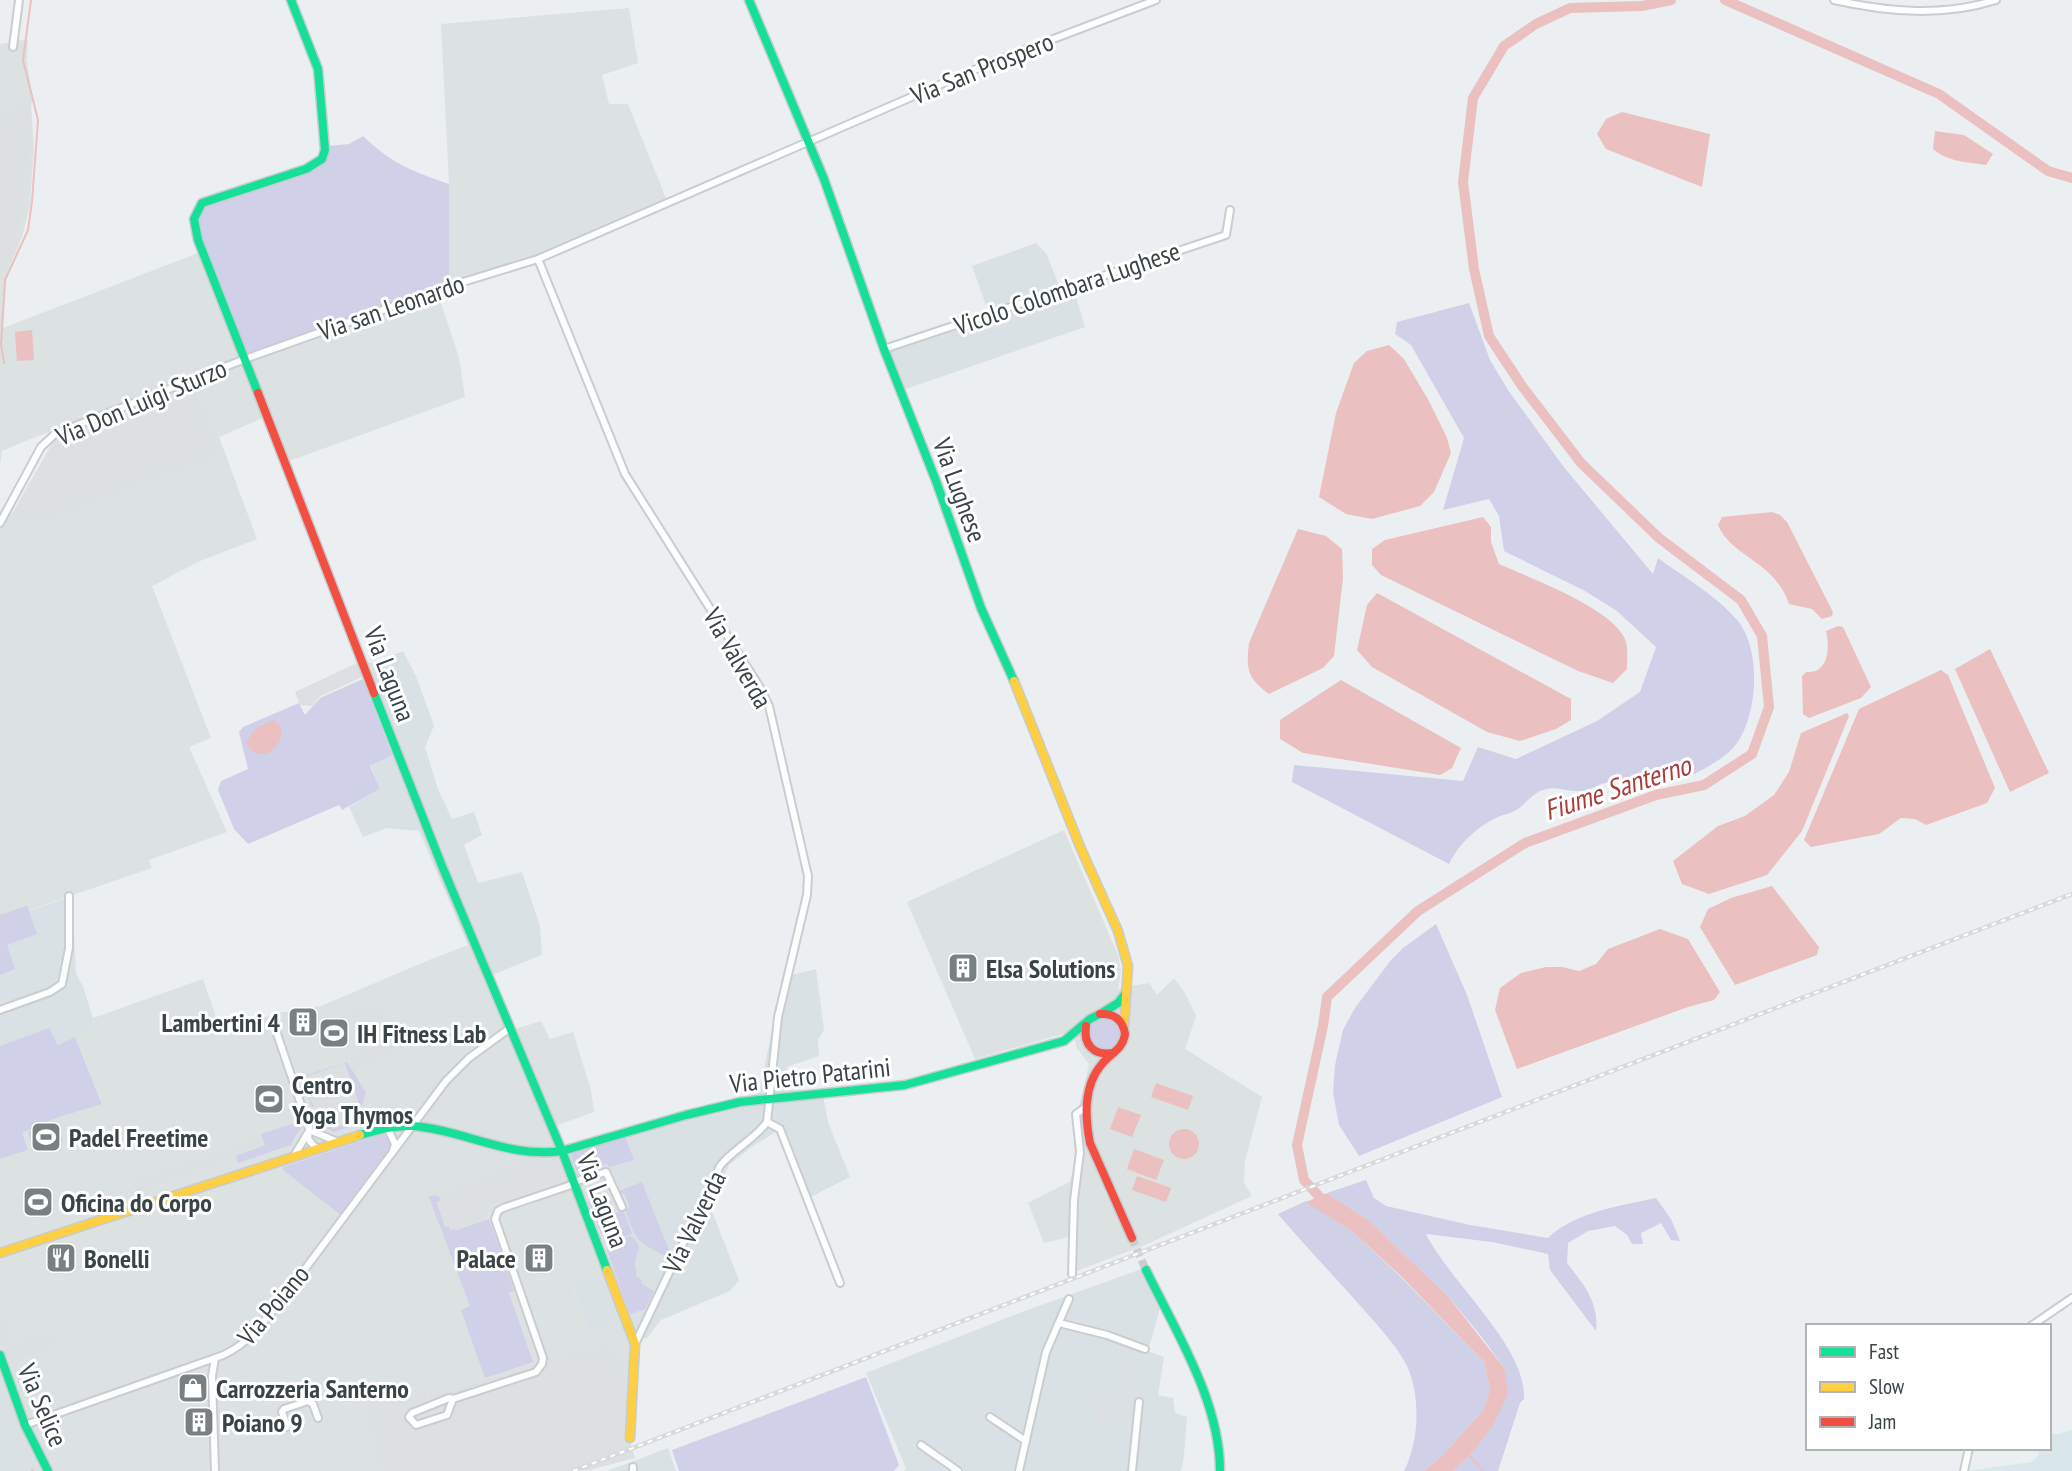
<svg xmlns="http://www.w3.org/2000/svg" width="2072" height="1471" font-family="'PT Sans Narrow',sans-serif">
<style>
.residential{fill:#dae1e4}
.commercial{fill:#d9e7eb}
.industrial{fill:#dce1e2}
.green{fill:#d0d0e9}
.parking{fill:#dde0e2}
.water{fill:#eac0c1}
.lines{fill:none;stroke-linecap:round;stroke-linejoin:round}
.stream{stroke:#eac0c1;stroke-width:2}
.river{stroke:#eac0c1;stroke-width:10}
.secondary-tunnel{stroke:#c8cdcf;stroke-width:8;stroke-dasharray:8 4;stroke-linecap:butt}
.street-casing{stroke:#cacdcf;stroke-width:10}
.fast-casing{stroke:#c5cdd1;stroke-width:11}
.slow-casing{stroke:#c5cdd1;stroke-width:11}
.jam-casing{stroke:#c5cdd1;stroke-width:11}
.street{stroke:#fcfdfd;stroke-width:6}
.fast{stroke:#16e098;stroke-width:8}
.slow{stroke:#ffcf43;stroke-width:8}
.jam{stroke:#f24e42;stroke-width:8}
.rail-casing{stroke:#d8d9d9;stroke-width:4.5}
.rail{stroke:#fff;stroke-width:2;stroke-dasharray:5;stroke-linecap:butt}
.labels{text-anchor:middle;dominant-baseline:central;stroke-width:6;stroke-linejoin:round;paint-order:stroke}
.street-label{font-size:26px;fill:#394446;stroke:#fff}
.poi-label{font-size:26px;font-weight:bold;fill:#394446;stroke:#fff;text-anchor:start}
.water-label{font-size:28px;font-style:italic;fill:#a83e3c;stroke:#fff}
</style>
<rect width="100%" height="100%" fill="#eceff1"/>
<g class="residential">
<polygon points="1036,243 1046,253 1061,290 1074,290 1085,327 900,391 883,350 989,314 972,266"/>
<polygon points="403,651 416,676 434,726 425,747 438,789 452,819 474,812 482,835 464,845 478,883 522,872 540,926 542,955 492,975 479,941 468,945 419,831 387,828 363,837 349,807 380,789 371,767 389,745 359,662 373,663"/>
<polygon points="67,898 73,914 76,974 83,986 96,1028 58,1045 49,1029 0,1046 0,920"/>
<polygon points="816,969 824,1030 818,1040 819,1056 787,1067 791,1090 822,1090 828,1122 850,1177 805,1200 778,1131 753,1146 729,1165 711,1209 739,1280 730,1291 661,1320 647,1338 633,1341 588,1329 573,1286 614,1270 571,1156 620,1134 759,1093 783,977"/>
<polygon points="1147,1267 1160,1297 1159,1312 1148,1351 1164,1357 1158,1395 1173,1398 1175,1413 1187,1417 1184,1456 1181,1471 904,1471 906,1468 866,1373 1022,1312"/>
<polygon points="0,1364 32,1450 42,1471 0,1471"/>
<polygon points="668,1448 676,1471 607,1471"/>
</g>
<polygon class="commercial" points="2072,1429 2072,1471 1966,1471 2032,1462 2039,1455 2038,1448 2049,1448 2049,1434 2059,1434"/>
<g class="industrial">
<polygon points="629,8 638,63 602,75 609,104 628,104 668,203 595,237 449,288 449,184 441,24"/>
<polygon points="28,39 27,62 33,101 31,104 34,147 30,205 22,237 7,273 3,328 206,250 437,291 459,358 465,397 284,463 265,417 219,437 257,539 200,561 152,586 211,738 189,747 227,832 149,860 152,868 0,920 0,526 13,512 54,440 197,383 195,377 28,440 2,451 0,466 0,44"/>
<polygon points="1064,830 1118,955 1121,971 1118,990 1120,988 1149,983 1157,995 1174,978 1185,993 1196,1016 1185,1049 1262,1097 1245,1161 1244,1183 1252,1196 1145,1245 1069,1274 1069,1237 1044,1243 1028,1203 1069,1182 1077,1162 1072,1117 1079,1107 1089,1064 1076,1047 1074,1028 1063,1034 975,1059 907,902"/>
<polygon points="479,941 515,1029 541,1021 550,1039 573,1032 591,1090 594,1112 555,1126 554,1137 567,1145 614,1271 573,1287 588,1328 622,1318 633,1341 630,1440 549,1471 42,1471 0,1364 0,1159 27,1150 21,1133 59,1117 102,1103 75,1037 96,1028 93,1018 203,979 221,1032 236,1030 278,1012 287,1012 321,1006 429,960"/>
</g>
<g class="green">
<path d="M363 136C392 164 412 171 449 184V288L244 357 197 225 200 212 212 199 316 167 326 146 349 144Z"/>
<path d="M1469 303 1490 360 1508 390 1563 466 1653 574 1658 558C1684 577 1717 596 1738 621 1762 651 1758 718 1734 747 1724 759 1694 776 1679 780 1654 787 1630 779 1605 783 1596 785 1590 791 1580 791 1567 792 1557 785 1543 790 1533 793 1526 803 1518 809 1512 813 1505 814 1498 817 1477 827 1459 843 1449 864L1292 782 1294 765 1463 781 1478 747 1516 759 1597 721 1640 692 1656 647 1617 611 1585 591 1504 551 1499 516 1489 499 1443 510 1464 438 1411 345 1395 334 1397 322Z"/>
<polygon points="363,679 392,755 370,766 380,789 342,810 339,805 248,844 234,829 218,790 221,781 248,769 239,732 243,727 299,703 305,715 320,698"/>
<polygon points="27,906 37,934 7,945 15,969 0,975 0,915"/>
<polygon points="1436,924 1467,995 1502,1097 1359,1156 1339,1125 1333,1093 1335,1065 1343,1030 1355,1008 1391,960 1403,948"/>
<circle cx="1105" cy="1034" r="16"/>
<polygon points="49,1028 58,1045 75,1037 102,1104 59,1117 22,1133 28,1150 0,1159 0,1046"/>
<polygon points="347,1062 366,1093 355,1125 334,1132 318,1125 313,1112 319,1110 323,1121 332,1125 350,1118 355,1105 359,1104 345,1064 313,1105 317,1105 312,1107 301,1077"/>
<polygon points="300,1117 303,1127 296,1135 291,1145 238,1163 236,1156 265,1145 261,1134 298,1122 297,1118"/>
<polygon points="56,1122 63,1141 35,1152 28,1132"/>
<polygon points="382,1134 389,1137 392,1143 390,1150 341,1215 283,1170 283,1167"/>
<polygon points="625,1137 634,1160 610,1167 607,1164 578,1175 571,1156 572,1152"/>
<path d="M1366 1180 1374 1198 1386 1206 1470 1225 1548 1238C1572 1213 1623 1205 1656 1198L1671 1219 1680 1241 1671 1240 1661 1223 1641 1233 1643 1244H1632L1627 1235 1615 1226 1588 1231 1568 1243 1567 1263C1584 1285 1599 1302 1596 1331L1550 1270 1548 1254 1492 1242 1426 1234C1449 1281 1527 1347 1524 1399L1520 1403 1498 1471H1453L1473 1452 1505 1369 1481 1336 1446 1294 1368 1220 1327 1193Z"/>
<path d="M642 1182 672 1258 671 1259C639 1242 637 1245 625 1209L630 1207 624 1193 620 1194 619 1191Z"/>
<polygon points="434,1195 439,1197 441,1201 437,1203 445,1227 449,1226 457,1230 489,1219 514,1291 509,1293 533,1362 485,1378 461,1310 470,1306 429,1197"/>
<polygon points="603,1196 609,1198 615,1213 623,1210 632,1234 618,1239 601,1234 588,1202"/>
<path d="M1306 1201 1353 1232 1400 1276 1484 1362 1490 1389 1484 1409 1444 1454 1424 1471H1404C1419 1442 1421 1397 1407 1366 1397 1346 1379 1327 1364 1310 1336 1278 1306 1247 1278 1214Z"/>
<path d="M631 1236C646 1249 635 1250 635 1264 635 1268 637 1272 636 1276L640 1278 642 1284 654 1291 645 1309 630 1314 607 1251 608 1248 618 1245 619 1240Z"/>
<polygon points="866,1377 899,1465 894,1471 679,1471 672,1450"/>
</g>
<g class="parking">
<polygon points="29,104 31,126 16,247 0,272 0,117"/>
<polygon points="189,389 191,395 195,393 217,449 212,451 214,455 196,462 194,458 191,459 192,463 44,519 20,517 17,508 49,451 57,442 115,418 117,423 121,421 123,425 126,423 125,420 131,417 133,421 136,420 135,415 139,413 137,409 167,397 169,402 173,401 171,396"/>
<polygon points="359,662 364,676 319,697 312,706 300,705 295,692"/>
<polygon points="386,1011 399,1041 393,1044 395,1048 352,1070 346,1058 366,1050 357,1023 345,1026 344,1023 310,1035 308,1031 291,1037 290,1034 316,1021 316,1016"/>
<polygon points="345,1063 359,1104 355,1105 357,1109 350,1118 351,1122 333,1129 332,1125 322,1119 318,1120 315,1114 319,1112 317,1104 313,1105 302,1078"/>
<polygon points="262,1137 265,1145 135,1192 132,1184"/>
<polygon points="558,1158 562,1161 568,1176 566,1181 550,1186 548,1184 544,1185 545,1188 532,1193 525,1189 526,1193 489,1206 487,1202 484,1206 488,1216 485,1219 456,1229 450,1230 449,1226 445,1227 437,1203 444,1197 443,1193 478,1181 480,1185 484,1183 483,1179 526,1164 529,1167 526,1159"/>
<polygon points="0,1317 11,1346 50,1331 55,1345 9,1361 0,1336"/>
<polygon points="611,1346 614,1357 619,1360 636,1423 626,1426 635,1458 586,1471 384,1471 367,1405 424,1390 429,1408 433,1407 430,1396 499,1377 525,1366 527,1369"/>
<polygon points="1121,1358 1134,1360 1129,1401 1111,1398 1110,1409 1134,1411 1133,1424 1111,1422 1110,1428 1096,1426 1100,1390 1116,1391"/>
<polygon points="9,1400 34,1464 26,1467 3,1402"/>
</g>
<g class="water">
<polygon points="1622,112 1710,134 1702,187 1606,149 1597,134 1606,119"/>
<path d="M1935 131 1964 135 1993 154 1986 165C1968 162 1947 162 1933 149Z"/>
<polygon points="32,330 34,360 17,361 15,332"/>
<polygon points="1389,345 1404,359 1429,401 1447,438 1451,453 1434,492 1420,506 1372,519 1346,514 1319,497 1336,413 1354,363 1367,351"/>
<path d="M1772 512 1780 515 1787 522 1833 612 1832 616 1822 619 1812 609 1789 604C1774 560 1732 558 1718 525L1722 517Z"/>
<path d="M1483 517 1491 527V542L1499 564C1528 577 1618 610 1626 642 1628 650 1627 661 1627 669L1613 683 1578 671 1381 575 1372 565V549L1385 540Z"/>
<path d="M1298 529 1326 536 1342 549 1343 578 1334 656 1323 668 1269 694C1247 678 1246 669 1249 643Z"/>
<polygon points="1377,593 1571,699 1571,720 1556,729 1520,741 1487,732 1372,667 1357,650 1367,605"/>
<path d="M1838 626 1843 627 1871 687 1861 698 1809 718 1803 714 1802 676 1806 672C1829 674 1830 647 1826 631Z"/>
<polygon points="1990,649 2049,773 2010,792 1955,669"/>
<polygon points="1941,670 1948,675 1995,788 1987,803 1926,825 1915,819 1901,818 1879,834 1811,847 1804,840 1859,709"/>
<polygon points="1341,680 1461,748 1452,768 1440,775 1303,753 1280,739 1280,720"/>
<polygon points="1847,713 1849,716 1802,831 1767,875 1709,894 1682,884 1673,861 1718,826 1745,816 1774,795 1789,772 1801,733"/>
<path d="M274 720 281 727C285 749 259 766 246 743L255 729Z"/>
<polygon points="1772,886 1819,947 1817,955 1735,985 1700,927 1708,909 1731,898"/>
<polygon points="1660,929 1688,939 1720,992 1714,1000 1688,1007 1517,1069 1495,1010 1500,988 1521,973 1546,967 1562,967 1579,971 1596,964 1608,949"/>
<polygon points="1156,1083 1193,1096 1188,1110 1151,1097"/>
<polygon points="1118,1107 1141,1115 1132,1137 1110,1129"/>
<circle cx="1184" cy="1144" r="15"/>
<polygon points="1134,1149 1164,1160 1156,1180 1127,1169"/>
<polygon points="1137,1176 1171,1188 1166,1202 1132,1190"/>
<polygon points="1327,1193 1368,1220 1446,1294 1505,1369 1508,1394 1493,1425 1473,1452 1453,1471 1424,1471 1444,1454 1484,1409 1490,1389 1484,1362 1401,1276 1353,1232 1306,1202"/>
</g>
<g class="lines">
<g class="stream">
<polyline points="4,363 1,344 5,280 28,230 32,201 38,120 23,60 31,0"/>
<polyline points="1470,1456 1483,1471"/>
<polyline points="32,1470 33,1471"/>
</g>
<g class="river">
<polyline points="1725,0 1939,94 2048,171 2072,178"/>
<polyline points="1328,1206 1304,1180 1297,1145 1323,1026 1327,997 1418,911 1525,843 1656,795 1704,785 1752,754 1769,707 1762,636 1741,600 1659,538 1581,463 1522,386 1489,336 1474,269 1463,182 1473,98 1504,46 1536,24 1570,8 1642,6 1671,0"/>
</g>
<polyline class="secondary-tunnel" points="1132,1238 1146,1270"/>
<g class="street-casing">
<g id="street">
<path d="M1834 0C1888 12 1943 17 1996 0"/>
<polyline points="13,47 19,0"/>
<path d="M538 259 625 474 759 686 769 706 808 876 807 895 778 1017 767 1122C754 1140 733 1149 720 1166L635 1344"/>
<polyline points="884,349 1226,235 1230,210"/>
<polyline points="0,523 41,447 55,434 245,359 450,286 538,259 990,63 1156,0"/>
<polyline points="0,1010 50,992 62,984 69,948 69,896"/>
<polyline points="273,1022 309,1128 308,1139 316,1148"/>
<polyline points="767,1122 780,1129 840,1283"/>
<polyline points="387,1127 395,1144 393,1151"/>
<polyline points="314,1132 338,1142"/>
<polyline points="294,1156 307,1134"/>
<polyline points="574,1182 606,1172 622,1207"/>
<polyline points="1072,1274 1074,1200 1080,1152 1076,1114 1086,1107"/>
<polyline points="1059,1323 1107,1335 1145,1349"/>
<polyline points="2031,1326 2072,1298"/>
<polyline points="453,1399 447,1415 416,1425 409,1417 412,1413 449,1398 453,1399 536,1372 542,1364 543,1358 495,1219 498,1211 503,1208 574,1184"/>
<polyline points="990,1417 1026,1441"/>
<polyline points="25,1425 215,1358"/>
<polyline points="287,1427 282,1412 284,1409 308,1401 313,1404 318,1418"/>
<polyline points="921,1445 958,1471"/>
<polyline points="633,1467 633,1471"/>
<path d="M215 1471 212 1376 215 1358C245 1349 261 1324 281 1301L446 1081 469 1058 510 1028"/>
<polyline points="1019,1471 1046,1352 1069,1299"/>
<polyline points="1132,1471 1139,1402"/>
<polyline points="1964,1471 1969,1448"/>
</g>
</g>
<g class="fast-casing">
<g id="fast">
<polyline points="749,0 824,179 884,349 936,481 981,608 1014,681"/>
<polyline points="258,393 198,240 194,219 202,203 306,169 322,159 325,150 318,69 291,0"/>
<polyline points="374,693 442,866 562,1151 607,1270"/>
<polyline points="1102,1013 1118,1003 1126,993"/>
<path d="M360 1135C378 1130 394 1125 413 1126 464 1130 510 1159 562 1151L686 1115 740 1102 905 1085 1064 1041 1090 1019 1100 1014"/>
<path d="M1146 1270C1176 1332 1220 1401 1220 1471"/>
<polyline points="0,1355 25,1425 48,1471"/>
</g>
</g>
<g class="slow-casing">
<g id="slow">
<polyline points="1014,681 1081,849 1118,931 1128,966 1124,1026"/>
<polyline points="0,1253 360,1135"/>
<polyline points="607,1270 635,1344 630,1438"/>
</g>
</g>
<g class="jam-casing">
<g id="jam">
<polyline points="258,393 374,693"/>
<path d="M1100 1014C1114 1013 1123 1020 1125 1034 1123 1049 1111 1053 1102 1064 1083 1086 1085 1117 1090 1143L1132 1238"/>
<path d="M1086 1026C1083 1045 1094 1056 1113 1053"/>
</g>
</g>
<use href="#street" class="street"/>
<use href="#fast" class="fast"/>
<use href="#slow" class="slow"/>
<use href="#jam" class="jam"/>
<g class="rail-casing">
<polyline id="rail" points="573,1471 2072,894"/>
</g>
<use href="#rail" class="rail"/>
</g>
<defs>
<g id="building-square" transform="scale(1.575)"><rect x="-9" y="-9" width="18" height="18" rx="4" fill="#788082" stroke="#fff"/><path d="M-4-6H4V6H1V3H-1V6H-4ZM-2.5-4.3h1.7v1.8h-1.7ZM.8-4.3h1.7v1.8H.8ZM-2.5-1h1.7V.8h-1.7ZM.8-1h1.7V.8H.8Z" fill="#fff"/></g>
<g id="stadium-square" transform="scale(1.575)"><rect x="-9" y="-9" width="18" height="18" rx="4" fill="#788082" stroke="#fff"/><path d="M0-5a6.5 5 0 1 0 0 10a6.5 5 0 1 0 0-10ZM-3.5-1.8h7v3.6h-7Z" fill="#fff"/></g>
<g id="restaurant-square" transform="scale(1.575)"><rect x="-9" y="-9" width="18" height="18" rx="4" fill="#788082" stroke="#fff"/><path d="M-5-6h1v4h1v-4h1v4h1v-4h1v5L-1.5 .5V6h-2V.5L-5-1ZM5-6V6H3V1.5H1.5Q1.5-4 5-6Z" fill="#fff"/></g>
<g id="shop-square" transform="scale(1.575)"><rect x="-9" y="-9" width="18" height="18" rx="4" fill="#788082" stroke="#fff"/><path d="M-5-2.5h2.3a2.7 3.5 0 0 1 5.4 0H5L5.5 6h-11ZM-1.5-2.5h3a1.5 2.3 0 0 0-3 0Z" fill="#fff"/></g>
</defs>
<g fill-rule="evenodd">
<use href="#building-square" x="963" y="968"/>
<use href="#building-square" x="303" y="1022"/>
<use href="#stadium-square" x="334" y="1033"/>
<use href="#stadium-square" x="269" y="1099"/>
<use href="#stadium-square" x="46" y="1137"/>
<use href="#stadium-square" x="38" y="1202"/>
<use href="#restaurant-square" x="61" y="1258"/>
<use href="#building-square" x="539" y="1258"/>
<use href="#shop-square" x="193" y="1388"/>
<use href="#building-square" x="199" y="1422"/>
</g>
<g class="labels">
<g class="street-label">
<text transform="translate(982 68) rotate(-22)">Via San Prospero</text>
<text transform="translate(1067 288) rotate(-19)">Vicolo Colombara Lughese</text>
<text transform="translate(391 307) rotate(-19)">Via san Leonardo</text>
<text transform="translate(141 402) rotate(-23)">Via Don Luigi Sturzo</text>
<text transform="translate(960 490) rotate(70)">Via Lughese</text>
<text transform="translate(738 658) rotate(60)">Via Valverda</text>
<text transform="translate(390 674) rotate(69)">Via Laguna</text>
<text transform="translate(810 1075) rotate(-6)">Via Pietro Patarini</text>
<text transform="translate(603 1200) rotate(69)">Via Laguna</text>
<text transform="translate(694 1222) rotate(-64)">Via Valverda</text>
<text transform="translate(273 1305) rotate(-50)">Via Poiano</text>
<text transform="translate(43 1405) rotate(67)">Via Selice</text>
</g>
<g class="poi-label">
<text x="986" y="968">Elsa Solutions</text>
<text x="280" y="1022" text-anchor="end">Lambertini 4</text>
<text x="357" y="1033">IH Fitness Lab</text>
<text x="292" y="1084">Centro<tspan x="292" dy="30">Yoga Thymos</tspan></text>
<text x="69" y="1137">Padel Freetime</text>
<text x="61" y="1202">Oficina do Corpo</text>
<text x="84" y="1258">Bonelli</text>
<text x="516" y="1258" text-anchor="end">Palace</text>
<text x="216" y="1388">Carrozzeria Santerno</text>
<text x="222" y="1422">Poiano 9</text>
</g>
<g class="water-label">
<text transform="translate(1617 787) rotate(-18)">Fiume Santerno</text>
</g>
</g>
<rect x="1806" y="1324" width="245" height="126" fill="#ffffff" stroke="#b0b4b5" stroke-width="2"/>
<rect x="1820" y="1347" width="35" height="10" fill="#16e098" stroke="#b0b4b5" stroke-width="2"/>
<text x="1869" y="1359" font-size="21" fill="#394446">Fast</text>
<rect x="1820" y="1382" width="35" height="10" fill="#ffcf43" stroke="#b0b4b5" stroke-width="2"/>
<text x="1869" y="1394" font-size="21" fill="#394446">Slow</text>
<rect x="1820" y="1417" width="35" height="10" fill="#f24e42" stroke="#b0b4b5" stroke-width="2"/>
<text x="1869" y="1429" font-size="21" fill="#394446">Jam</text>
</svg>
